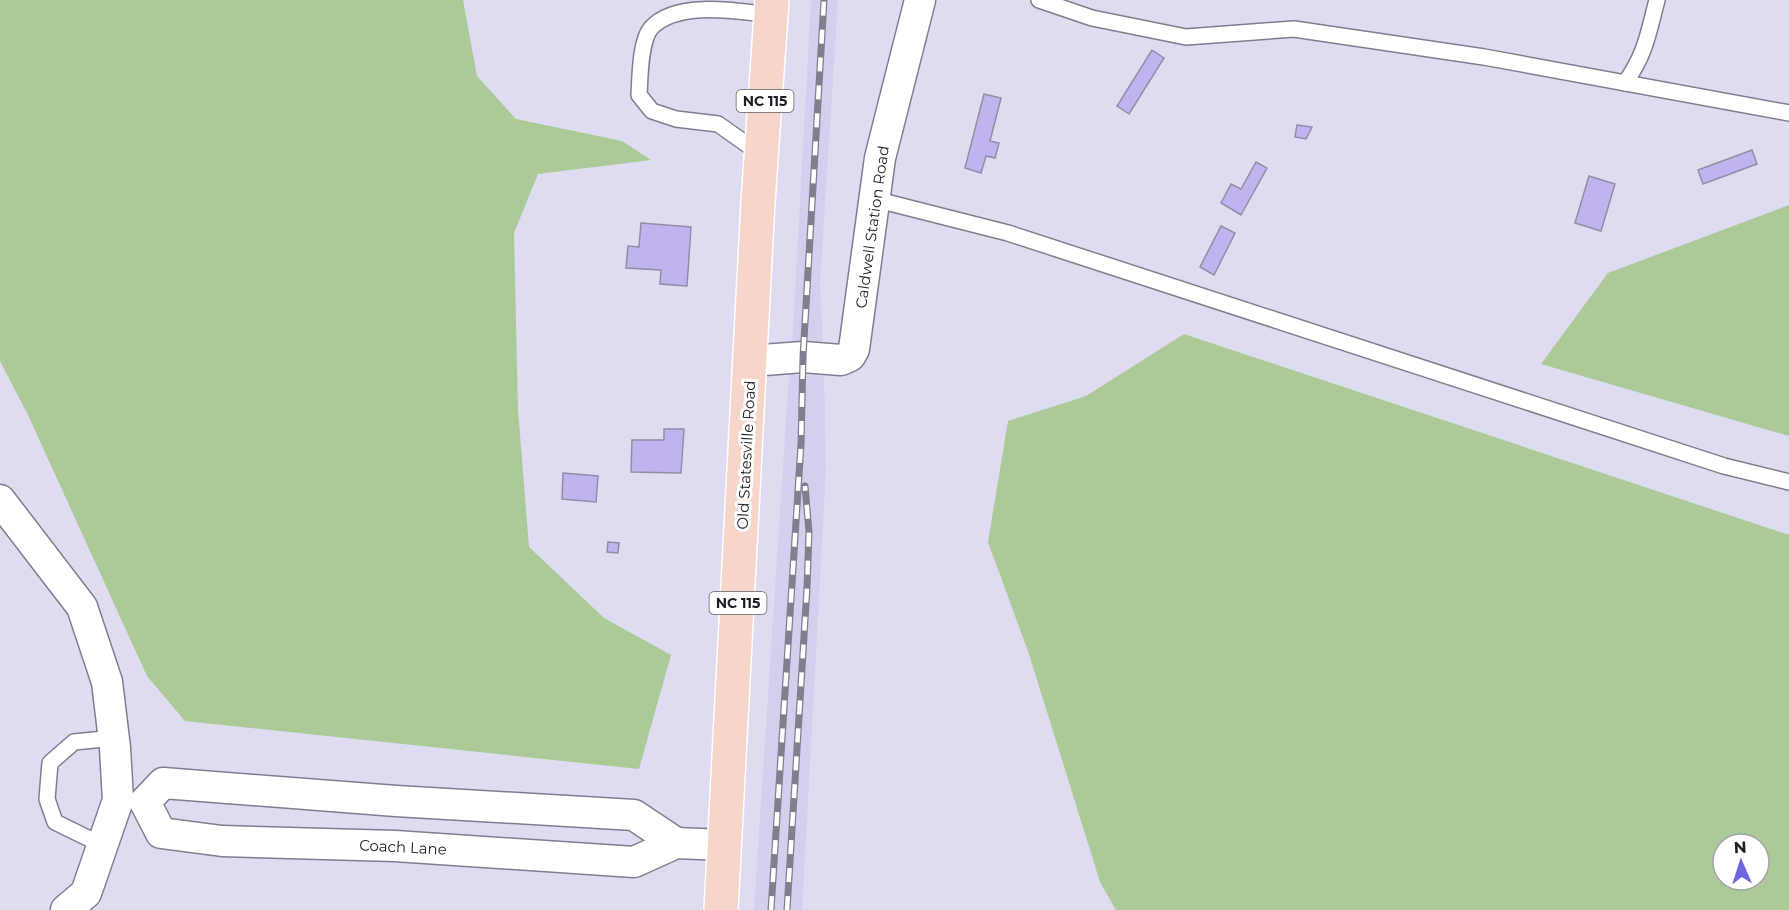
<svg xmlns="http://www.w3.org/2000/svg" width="1789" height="910" font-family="Montserrat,sans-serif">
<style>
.built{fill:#d4cfec}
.green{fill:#acc998;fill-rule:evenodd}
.building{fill:#c0b3f0;stroke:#918ea2;stroke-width:1.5}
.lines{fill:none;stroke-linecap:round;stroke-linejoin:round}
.lane-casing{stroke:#807d91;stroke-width:18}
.street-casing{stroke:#807d91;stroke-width:33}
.primary-casing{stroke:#fff;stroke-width:36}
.lane{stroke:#fff;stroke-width:15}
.street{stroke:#fff;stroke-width:30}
.primary{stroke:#f6d6ca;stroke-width:33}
.rail-casing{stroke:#817e8d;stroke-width:7}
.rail{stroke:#fff;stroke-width:4.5;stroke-dasharray:14;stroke-linecap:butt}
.labels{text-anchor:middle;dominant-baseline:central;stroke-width:6;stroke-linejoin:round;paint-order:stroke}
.shield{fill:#fff;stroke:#616065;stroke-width:1.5}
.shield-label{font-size:14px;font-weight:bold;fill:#1d1c23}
.street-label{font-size:15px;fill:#1d1c23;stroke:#fff}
</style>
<rect width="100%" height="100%" fill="#dfdbf1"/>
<g class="built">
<polygon points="811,0 838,0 820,283 823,347 792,347"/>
<polygon points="789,375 824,376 826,469 802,910 754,910"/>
</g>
<g class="green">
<polygon points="0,0 463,0 477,76 516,119 622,141 651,160 538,174 514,233 518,410 529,547 604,618 671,655 639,769 185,721 147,676 28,415 0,361"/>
<polygon points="1789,205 1789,436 1541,364 1608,273"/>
<path d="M1184 334 1789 535V910H1116L1100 882 1029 654 988 542 1008 421 1086 396ZM1723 844H1759V880H1723Z"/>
</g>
<g class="building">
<polygon points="1152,50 1164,58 1129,114 1117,106"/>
<polygon points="984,94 1001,98 990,141 999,143 995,158 986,156 981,173 965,168"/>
<polygon points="1297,125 1312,127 1306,139 1295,137"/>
<polygon points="1752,150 1757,164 1703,184 1698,170"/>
<polygon points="1256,162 1267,168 1241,215 1221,203 1231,184 1241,189"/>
<polygon points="1589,176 1615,184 1601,231 1575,223"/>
<polygon points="641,223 691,227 687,286 660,284 661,270 626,268 628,246 639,247"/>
<polygon points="1221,226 1235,233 1214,275 1200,267"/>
<polygon points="664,429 684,429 681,473 631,472 632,440 664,440"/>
<polygon points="563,473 598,476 596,502 562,499"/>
<polygon points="608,542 619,543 618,553 607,552"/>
</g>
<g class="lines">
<g class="lane-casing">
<g id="lane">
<polyline points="1039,0 1092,18 1186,37 1294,29 1484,57 1789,113"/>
<path d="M1625 83C1646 53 1648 34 1657 0"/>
<path d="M762 155 718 124 676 119 652 111 639 95C640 78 640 41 651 28 677 0 737 11 771 15"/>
<polyline points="874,199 1008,233 1724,466 1789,482"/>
<polyline points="102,845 55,822 47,799 50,763 74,742 114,738"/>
</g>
</g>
<g class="street-casing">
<g id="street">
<polyline points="751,361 803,357 841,360 850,356 854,349 880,158 920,0"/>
<polyline points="0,500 82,607 107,682 115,748 118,800 86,893 66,910"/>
<polyline points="145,802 161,833 222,841 395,846 634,862 676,843 725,845"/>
<polyline points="145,802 163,783 396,801 634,815 676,843"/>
</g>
</g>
<g class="primary-casing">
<polyline id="primary" points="721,910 758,202 772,0"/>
</g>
<use href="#lane" class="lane"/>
<use href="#street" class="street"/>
<use href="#primary" class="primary"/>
<g class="rail-casing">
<g id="rail">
<polyline points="771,910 801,444 803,357 824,0"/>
<polyline points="787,910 807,588 809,532 805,486"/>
</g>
</g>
<use href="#rail" class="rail"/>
</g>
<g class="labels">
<g class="shield">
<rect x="736.5" y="90" width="57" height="22" rx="4.5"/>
<rect x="709.5" y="592" width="57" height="22" rx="4.5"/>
</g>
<g class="shield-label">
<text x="765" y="101">NC 115</text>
<text x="738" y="603">NC 115</text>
</g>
<g class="street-label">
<text transform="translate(872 227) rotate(-82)">Caldwell Station Road</text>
<text transform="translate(746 455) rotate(-87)">Old Statesville Road</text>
<text transform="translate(403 847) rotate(3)">Coach Lane</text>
</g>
</g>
<g transform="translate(1741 862) rotate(357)"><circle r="28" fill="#ffffff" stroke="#a5a4a7" stroke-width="1.5"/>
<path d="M0-4.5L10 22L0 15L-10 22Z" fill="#6e66e0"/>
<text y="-9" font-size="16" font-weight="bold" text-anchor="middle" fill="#1d1c23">N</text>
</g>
</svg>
